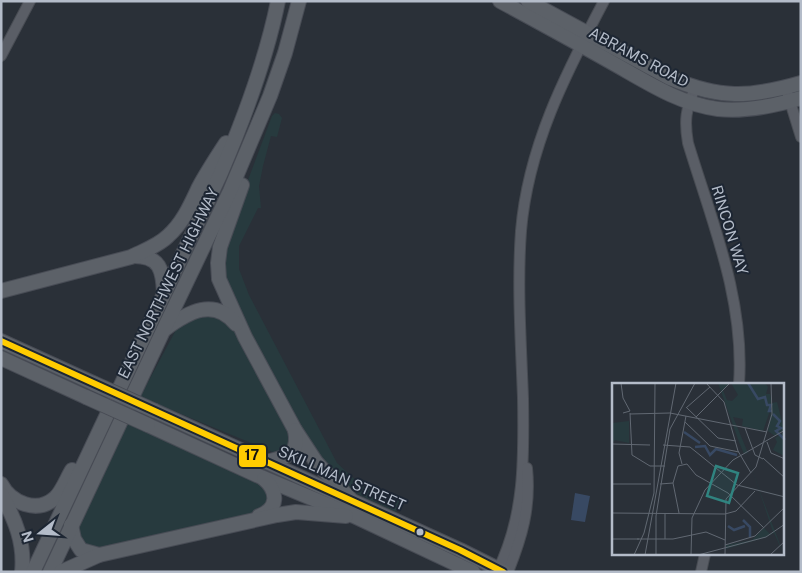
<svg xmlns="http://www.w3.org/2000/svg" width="802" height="573" font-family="'Public Sans',sans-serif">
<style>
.green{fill:#273a3e}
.water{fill:#384963}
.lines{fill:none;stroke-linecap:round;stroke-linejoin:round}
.minor-casing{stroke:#484c53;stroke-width:12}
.major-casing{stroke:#484c55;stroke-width:16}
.minor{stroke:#5a5e66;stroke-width:10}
.major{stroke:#5c6168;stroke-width:14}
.major-bridge-casing{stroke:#484c55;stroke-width:16;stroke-linecap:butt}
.major-bridge{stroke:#5c6168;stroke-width:14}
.bus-1-casing{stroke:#1d2633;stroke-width:10}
.bus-1{stroke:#fc0;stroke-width:6}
.bus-dot{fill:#b4bcc9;stroke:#1d2633;stroke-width:2}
.labels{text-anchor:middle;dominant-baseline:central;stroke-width:4;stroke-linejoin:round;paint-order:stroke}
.street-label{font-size:15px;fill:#b4bcc9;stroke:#1d2633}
.inset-river{fill:none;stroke:#384963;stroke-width:2.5}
.inset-road{fill:none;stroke:#616872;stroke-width:1}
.view{fill:#308480;fill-opacity:0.15;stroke:#308480;stroke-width:2.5}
.inset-edge{fill:none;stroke:#b4bcc9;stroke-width:2.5}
.line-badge{stroke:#1d2633;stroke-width:2}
.pale-badge-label{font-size:14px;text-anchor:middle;font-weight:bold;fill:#111}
</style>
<rect width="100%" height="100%" fill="#2a3038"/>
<g class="green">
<polygon points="275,113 279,114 282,118 277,137 271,136 263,166 259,186 261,208 258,208 239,246 239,269 249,295 337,463 363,487 400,497 398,508 396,512 353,492 320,464 232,304 222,260 233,220 272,116"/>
<path d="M209 316C221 319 228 324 237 334L291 435 288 449 275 453 140 397 177 328 197 317Z"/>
<polygon points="127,422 260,485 267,493 267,503 256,514 96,551 81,547 77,528"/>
</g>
<polygon class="water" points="575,493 590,496 585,522 571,520"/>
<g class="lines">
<g class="minor-casing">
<g id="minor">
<polyline points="1,56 30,1"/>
<path d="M695 88C686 109 684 120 688 143 712 222 745 300 739 384"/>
<polyline points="788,95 801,137"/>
<path d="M497 572C525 517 524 458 523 398 521 343 517 286 521 231 528 147 565 75 604 1"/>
<path d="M508 572C522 537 531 507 527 468"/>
<polyline points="701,572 705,554"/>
</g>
</g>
<g class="major-casing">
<g id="major">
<path d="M500 1C537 21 574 41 611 62 645 81 679 104 718 109 746 112 774 106 801 98"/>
<path d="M528 1 670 78C720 99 749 98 801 83"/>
<polyline points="242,185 220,247 218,263 219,279 245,337 295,430 316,462 352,501"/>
<path d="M134 256C160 256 163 270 164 293"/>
<path d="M1 291 131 257C143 251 158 246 168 236 183 223 191 204 199 187 207 172 217 157 226 143"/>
<path d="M165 329C188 312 214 297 236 324"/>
<polyline points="1,341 93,383"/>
<polyline points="1,358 86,397"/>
<polyline points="155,411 460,550 504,572"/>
<polyline points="148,425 261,477 354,516 473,572"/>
<path d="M266 462C287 457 300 455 295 430"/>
<path d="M1 484C11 503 37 514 55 498 62 492 67 478 72 470"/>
<path d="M1 494C15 519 25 543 22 572"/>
<path d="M259 516C279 509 278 491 264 479"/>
<polyline points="71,525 74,539 81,550 99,555"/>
<path d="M33 572 220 175C244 119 266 61 278 1"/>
<polyline points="50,572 163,331 230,191 270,96 285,53 299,1"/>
<polyline points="61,572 99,555 277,515 296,512 346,516"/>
</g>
</g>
<use href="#minor" class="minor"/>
<use href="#major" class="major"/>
<g class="major-bridge-casing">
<g id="major-bridge">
<polyline points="93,383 155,411"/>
<polyline points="86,397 148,425"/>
</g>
</g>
<use href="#major-bridge" class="major-bridge"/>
<g class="bus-1-casing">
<polyline id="bus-1" points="1,341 460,550 503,572"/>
</g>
<use href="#bus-1" class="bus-1"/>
</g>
<circle class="bus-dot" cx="420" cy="532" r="4.5"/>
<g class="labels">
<g class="street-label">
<text transform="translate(639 57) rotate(28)">ABRAMS ROAD</text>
<text transform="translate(730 230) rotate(73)">RINCON WAY</text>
<text transform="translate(168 283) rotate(-64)">EAST NORTHWEST HIGHWAY</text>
<text transform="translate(342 478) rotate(24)">SKILLMAN STREET</text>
</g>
</g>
<g transform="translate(612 383)">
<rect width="172" height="172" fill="#2a3038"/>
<path d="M106 0H118L111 7 115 17 120 18 126 12 119 0H153L156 4 154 11H158L160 22 151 48 130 43 131 36 121 34 136 70 132 71 127 59ZM165 19 172 47 163 53 156 48 160 20ZM17 38V60L3 57 0 60V40ZM172 49V73L161 67 165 59 163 55ZM135 71 148 109 172 172 162 150 152 155 114 166V162L140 157 152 145 158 151 161 149Z" fill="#273a3e"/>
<path class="inset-river" d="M136 0 146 16 153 14 155 22H159L157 28H160M161 31 168 38 165 43 169 45 164 48 173 57M72 49 88 60M83 64 93 63 98 72 104 66 125 72M131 137 138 144V154M116 143 122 147 133 143"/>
<path class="inset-road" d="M9 0 11 15 18 28 11 30M94 0 112 19 126 68 139 90M74 25 98 4M75 25 106 55 124 58M18 30 20 72 38 83H53M18 31 58 30 155 49M84 34 118 0M73 39 98 63 127 69M133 45 143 72 151 76M155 59 159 70 173 76M0 61 38 62M51 62 78 64 125 102 173 114M151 75 173 95M70 81 67 70 74 33M61 100 67 130M0 101H39M48 101 61 100 66 83 75 81 84 92 116 110 152 145M0 130 113 131M113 131 124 128 143 108M0 156H27M25 156H61L94 149 113 157M53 156V130M113 162 143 153 173 124M22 172 32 150 42 110 43 0M33 172 64 0M44 172V133L58 46 83 0M79 172 80 135 93 107 121 77 173 47M86 172 154 154 173 141M113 172 114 116 144 84 160 31 159 0M158 172 173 158"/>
<path class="view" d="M104 83 126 90 117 120 95 113Z"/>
<rect width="172" height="172" class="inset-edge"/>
</g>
<rect class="line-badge" x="238" y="444" width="29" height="24" rx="5" fill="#fc0"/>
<g class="pale-badge-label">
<text x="252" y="460">17</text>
</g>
<rect width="802" height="573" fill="none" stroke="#b4bcc9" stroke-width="5"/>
<g transform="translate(40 533) rotate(253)" stroke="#1d2633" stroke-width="4" paint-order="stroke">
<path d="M0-4L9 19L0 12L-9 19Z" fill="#b4bcc9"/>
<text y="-8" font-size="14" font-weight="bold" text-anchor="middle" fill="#b4bcc9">N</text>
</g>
</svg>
